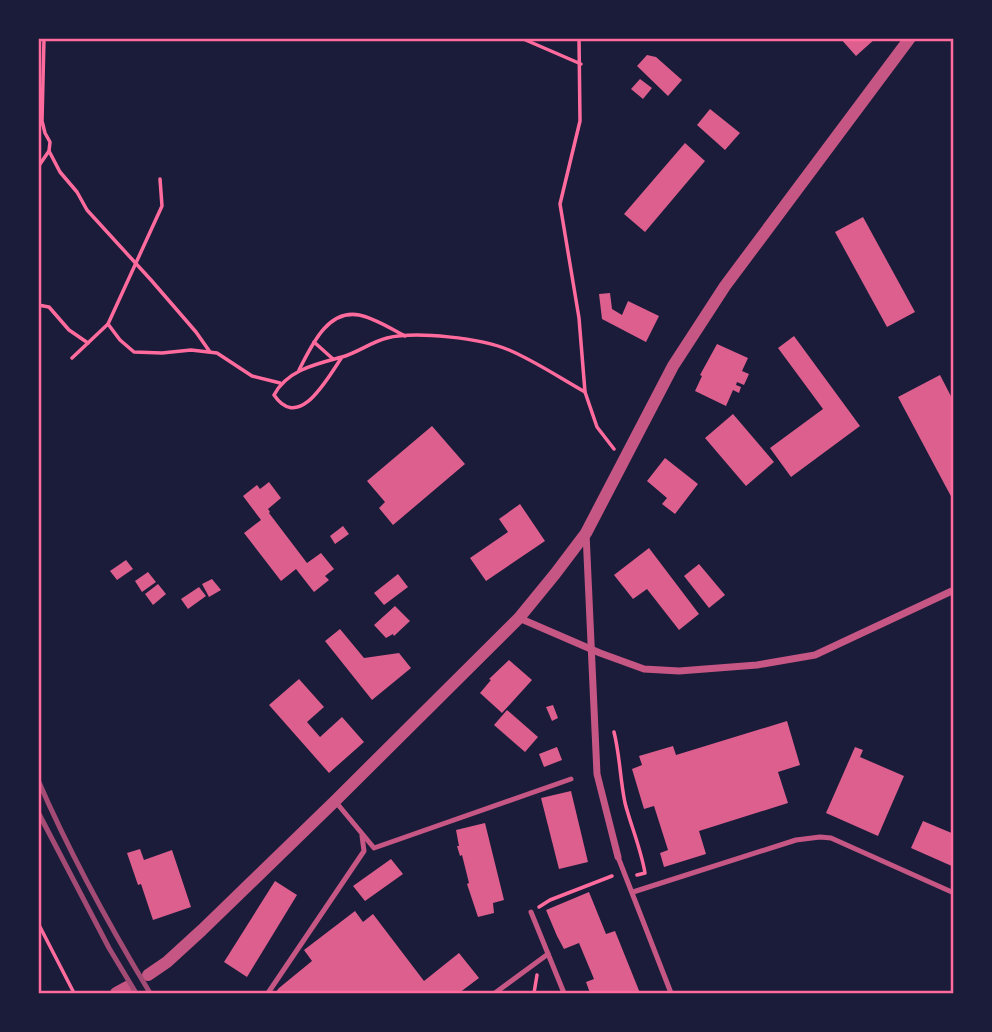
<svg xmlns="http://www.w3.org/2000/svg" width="992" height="1032" font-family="'Asap Condensed',sans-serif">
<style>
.building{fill:#dd5f8e}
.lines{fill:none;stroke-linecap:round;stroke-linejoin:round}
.path{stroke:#ff6b9d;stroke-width:3.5}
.service{stroke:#c65784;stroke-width:5}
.minor{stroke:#c65784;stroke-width:7}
.tertiary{stroke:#c65784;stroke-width:12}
.rail{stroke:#a44b75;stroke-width:5}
.neatline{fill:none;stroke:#ff6b9d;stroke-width:2.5}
</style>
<rect width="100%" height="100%" fill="#1b1b3a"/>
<g class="building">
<polygon points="840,38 876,38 856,56"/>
<polygon points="647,55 656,57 682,80 668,96 637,66"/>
<polygon points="640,79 652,88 643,99 631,89"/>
<polygon points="710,109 740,133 725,150 697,125"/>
<polygon points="685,143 705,161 645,232 624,214"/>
<polygon points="863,217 915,312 887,327 835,232"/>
<polygon points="610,293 612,309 622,315 628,301 659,316 646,342 602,319 599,294"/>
<polygon points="794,336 860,426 791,477 770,448 823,409 778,348"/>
<polygon points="717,344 748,358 742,371 749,374 744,385 737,382 736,385 741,387 739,393 733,390 726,406 695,391 702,376 700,375"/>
<polygon points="940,375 954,402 954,502 898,397"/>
<polygon points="733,414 774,462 746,486 705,438"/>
<polygon points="432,426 465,464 393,525 379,508 385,502 367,481"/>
<polygon points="665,458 698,484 675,514 662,504 667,498 647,481"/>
<polygon points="269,482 281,498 268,509 270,512 269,513 307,563 321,553 334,569 325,576 329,580 314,592 296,569 281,581 244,533 261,520 243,496 257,485 260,489"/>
<polygon points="520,504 545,541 486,581 470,558 508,532 499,519"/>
<polygon points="343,526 349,534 335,544 330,536"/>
<polygon points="649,548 699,614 679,630 647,589 633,599 614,575"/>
<polygon points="126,560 133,569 117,580 110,571"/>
<polygon points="699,564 725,595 709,608 684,576"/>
<polygon points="148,572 156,582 142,592 135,581"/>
<polygon points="398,574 408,587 384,605 374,593"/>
<polygon points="212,579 221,590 209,597 202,584"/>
<polygon points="158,584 166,594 153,605 145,594"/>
<polygon points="199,587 206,596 188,609 181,599"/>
<polygon points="395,606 410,621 394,636 393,634 386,638 374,625"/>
<polygon points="340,629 364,658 399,653 411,668 372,700 325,641"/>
<polygon points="509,660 532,680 502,713 480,693 491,680 489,679"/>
<polygon points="299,679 324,707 307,722 320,737 342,717 364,742 329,773 269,705"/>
<polygon points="553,705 558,718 552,721 546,707"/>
<polygon points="507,710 538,737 525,752 494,725"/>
<polygon points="787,721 800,765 778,772 788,803 699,831 706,854 664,867 660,853 668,850 654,806 644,809 632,769 642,765 639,756 673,746 676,755"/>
<polygon points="557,747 562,760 544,767 539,754"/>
<polygon points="855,747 863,750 860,757 904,776 878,836 826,813"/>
<polygon points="571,791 588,862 559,869 541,798"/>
<polygon points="923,821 954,834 954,867 911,848"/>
<polygon points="485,823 504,900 493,903 494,913 478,917 467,884 469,883 462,855 460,856 457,846 459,846 456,830"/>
<polygon points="140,849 144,860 172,850 191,907 153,920 141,884 138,885 127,853"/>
<polygon points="391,859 403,874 365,901 353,886"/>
<polygon points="275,881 297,895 247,977 224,962"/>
<polygon points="589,892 606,934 615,931 640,993 590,993 586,982 594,979 579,943 564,949 557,936 546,910"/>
<polygon points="355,911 363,922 373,914 424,981 459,953 479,978 459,993 275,993 279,988 312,961 304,950"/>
</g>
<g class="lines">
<g class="path">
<polyline points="44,38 42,121 45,133 50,142 49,151 60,172 77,192 87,210 151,280 196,332 210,352"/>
<polyline points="521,38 581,64"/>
<polyline points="579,38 580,121 560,204 579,318 585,392 597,427 614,449"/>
<polyline points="38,167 49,151"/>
<polyline points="38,305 49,307 69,330 88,343"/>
<polyline points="108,324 162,206 160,179"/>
<polyline points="314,342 333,359"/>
<path d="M342 357C327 379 299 432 274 395 287 370 316 364 342 357 357 353 371 342 387 338 416 331 481 338 509 350 535 361 560 378 585 392"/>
<polyline points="72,358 108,324 120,340 134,352 162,353 191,350 217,353 252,376 280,383"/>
<path d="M299 370C311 347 327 309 359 315 375 318 391 329 405 336"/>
<path d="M614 732C620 756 620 779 625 803 631 826 641 849 645 873L637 875"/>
<polyline points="539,907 550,900 612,876"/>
<polyline points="38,923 74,993"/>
<polyline points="534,993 537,975"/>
</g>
<g class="service">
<polyline points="335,801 374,848 571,779"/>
<polyline points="618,857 671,993"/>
<polyline points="633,892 796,840 820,837 831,838 954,893"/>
<polyline points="531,912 564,993"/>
<polyline points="268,993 364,851 362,836"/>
<polyline points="495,993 548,954"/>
</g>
<g class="minor">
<polyline points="586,533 597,774 618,857"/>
<polyline points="519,618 600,653 644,669 679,671 757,665 815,655 954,590"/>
</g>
<g class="tertiary">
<polyline points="148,975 167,962 202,930 335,801 519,618 555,574 586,533 673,366 725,286 910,38"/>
<polyline points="116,993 127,987"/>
</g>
<g class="rail">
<path d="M38 780C70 854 109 925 150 993"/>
<polyline points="38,812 109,948 136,993"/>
</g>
</g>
<rect width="992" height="1032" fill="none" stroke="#1b1b3a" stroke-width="80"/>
<rect x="40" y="40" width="912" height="952" class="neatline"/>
</svg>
